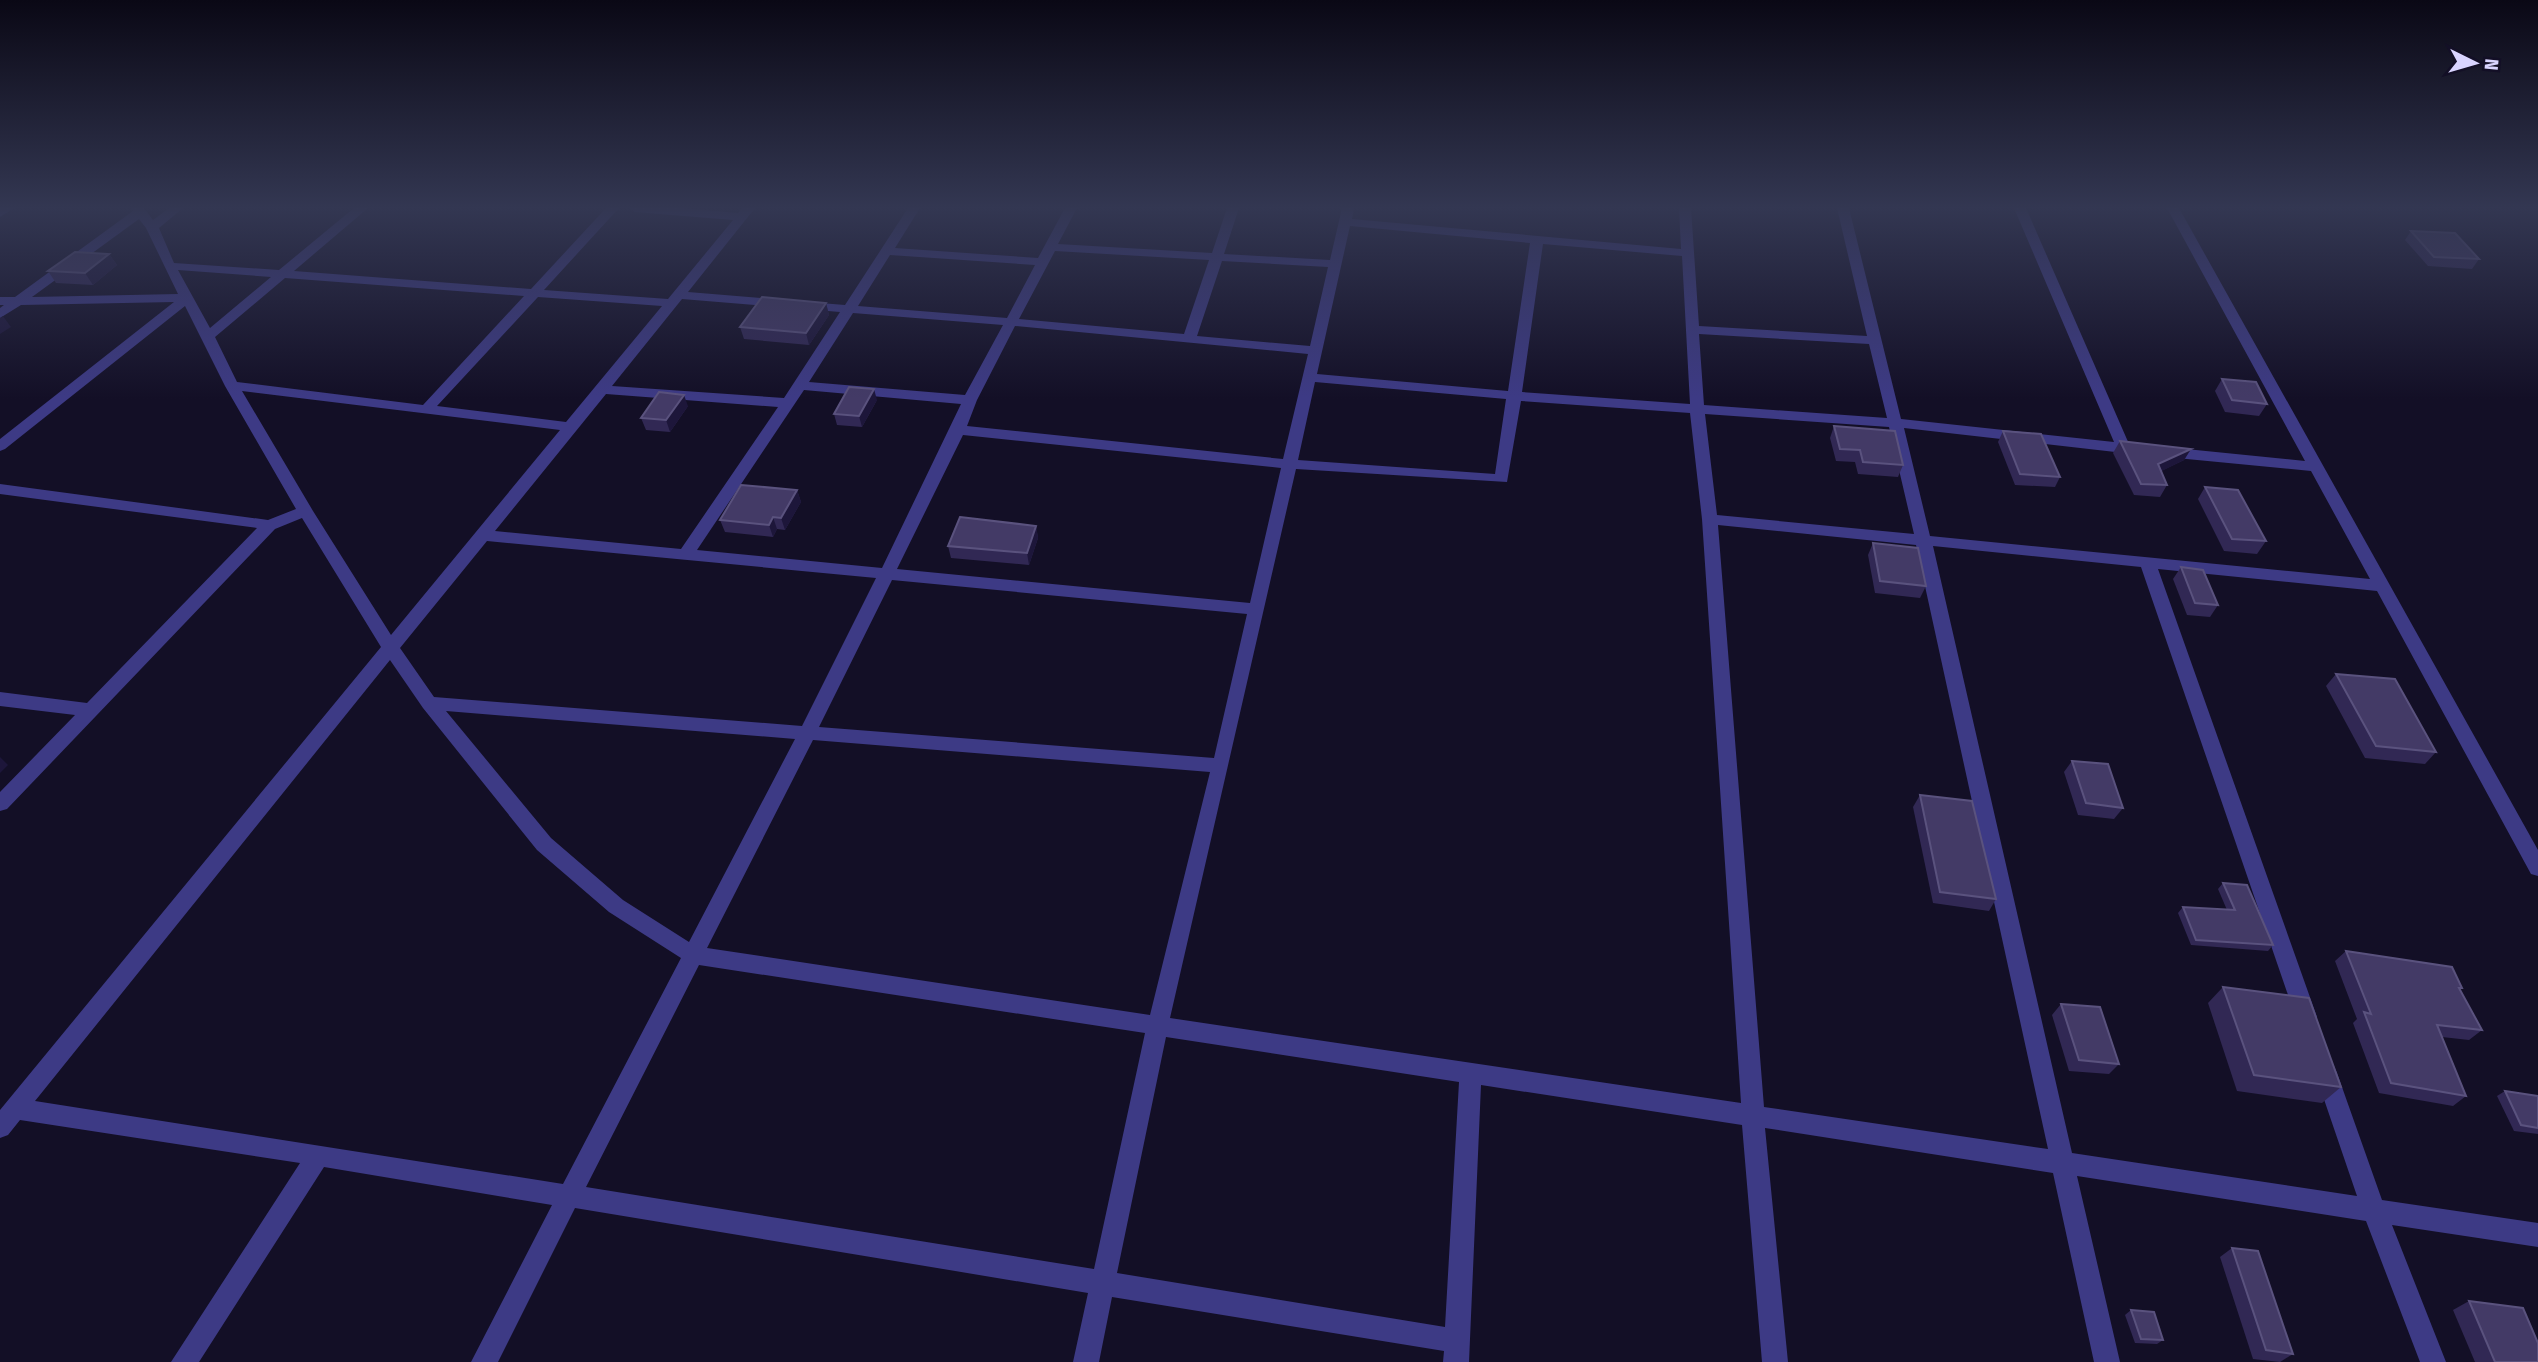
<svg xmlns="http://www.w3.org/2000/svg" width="2538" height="1362" font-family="'Fira Sans Condensed',sans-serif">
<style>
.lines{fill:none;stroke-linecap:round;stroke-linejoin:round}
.minor{fill:#3d3a85;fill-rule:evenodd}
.wall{fill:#312854}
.shaded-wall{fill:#1d163a}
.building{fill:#433a66;stroke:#5a527e;stroke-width:2}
</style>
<rect width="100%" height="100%" fill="#130f26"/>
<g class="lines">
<g class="minor">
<polygon points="0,208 14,208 0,217"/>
<path d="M131 208H144L153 220 169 208H183L159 228 174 263 279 270 354 208H368L294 271 531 289 606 208H619L544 290 668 299 733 220 635 212 629 208H682L738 213 742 208H755L688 292 845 305 908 208H920L895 248 1038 258 1065 208H1077L1058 244 1212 253 1227 208H1239L1224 254 1330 260 1342 208H1354L1352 219 1681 249 1679 208H1691L1699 326 1867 336 1837 208H1849L1901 419 2114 442 2014 208H2026L2129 444 2143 446 2145 449 2138 454 2124 453 1904 428 1930 536 2370 579 2311 471 2166 457 2159 452 2166 447 2305 461 2167 208H2179L2538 850V876L2531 874 2377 591 2158 569 2317 1017 2314 1024 2306 1027 2298 1024 2141 567 1933 546 2072 1153 2357 1196 2315 1073 2318 1066 2326 1063 2334 1066 2337 1073 2382 1200 2538 1223V1247L2392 1225 2446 1362H2420L2366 1221 2077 1176 2120 1362H2094L2053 1173 1765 1128 1788 1362H1762L1742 1125 1481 1085 1469 1362H1443L1444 1351 1112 1297 1099 1362H1073L1088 1293 575 1208 498 1362H471L552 1205 324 1167 199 1362H171L300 1163 20 1120 8 1135 0 1138V1110L381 647 302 518 275 529 7 809 0 811V792L75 715 0 706V692L87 703 257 528 0 494V484L268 520 296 509 225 386 185 306 5 449 0 451V439L174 302 21 305 0 318V308L4 305H0V297H15L133 211ZM139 219 146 228 178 294 32 297ZM1350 226 1530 243 1508 391 1317 374ZM1543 244 1682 256 1690 404 1522 392ZM1055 251 1209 260 1184 334 1019 319ZM890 255 1035 265 1007 318 858 306ZM1222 261 1328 267 1310 346 1197 336ZM178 270 271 277 210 328ZM285 278 524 296 423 405 237 382 215 337ZM538 297 662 306 566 422 437 406ZM682 299 840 312 784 398 612 386ZM853 313 1003 325 965 395 809 382ZM1015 326 1308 354 1283 459 967 426 977 400ZM1699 334 1869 344 1887 418 1704 405ZM1315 382 1506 399 1495 474 1298 460ZM804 390 961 404 882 568 697 550ZM242 391 560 430 391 635 313 511ZM606 394 778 407 681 549 495 531ZM1521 401 1690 413 1702 519 1741 1103 1170 1018 1296 469 1507 482ZM1705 414 1889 427 1914 534 1717 515ZM963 435 1281 468 1250 603 897 569ZM1718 525 1916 545 2048 1149 1764 1107ZM487 541 876 578 802 726 434 697 400 648ZM892 580 1247 614 1214 758 819 727ZM390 660 423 708 537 850 609 912 681 958 563 1184 35 1101ZM446 711 795 739 689 942 623 900 551 838ZM813 740 1210 772 1150 1015 707 948ZM699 965 1145 1033 1094 1269 586 1187ZM1166 1037 1459 1082 1445 1327 1117 1273Z"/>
</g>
</g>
<g class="wall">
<polygon points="2411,231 2479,259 2472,269 2428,266 2405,240"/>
<polygon points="109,254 117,265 93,285 56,283 48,271"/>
<polygon points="826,303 829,315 809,345 744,339 740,327"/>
<polygon points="2222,379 2267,404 2259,416 2225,412 2215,391"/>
<polygon points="877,400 862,427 837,425 834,414"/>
<polygon points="688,406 670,432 646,430 641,418"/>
<polygon points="1834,426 1903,465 1898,477 1858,474 1855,462 1836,461 1830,438"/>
<polygon points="2003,431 2060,477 2055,487 2015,485 1998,442"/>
<polygon points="2120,441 2191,449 2184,460 2161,471 2167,485 2160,497 2134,495 2113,453"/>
<polygon points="2205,487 2266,541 2257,554 2224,551 2198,499"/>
<polygon points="797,490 801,502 785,530 777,529 773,537 725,532 720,520"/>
<polygon points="1036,526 1038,538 1029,565 951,558 948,546"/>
<polygon points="1873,543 1926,586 1920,598 1875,593 1868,555"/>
<polygon points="2181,567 2218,605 2210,617 2187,615 2173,579"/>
<polygon points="2336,674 2436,752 2425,764 2365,758 2326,686"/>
<polygon points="2072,761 2123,808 2114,819 2078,815 2064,772"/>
<polygon points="1920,795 1996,899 1989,911 1933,903 1913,807"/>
<polygon points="2223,883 2273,945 2268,951 2191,945 2178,913 2183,907 2227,910 2218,889"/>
<polygon points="2346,951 2462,988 2460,990 2482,1030 2469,1040 2442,1037 2466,1096 2453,1106 2379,1093 2353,1023 2357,1019 2335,961"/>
<polygon points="2223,987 2341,1087 2322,1103 2237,1091 2208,1003"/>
<polygon points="2061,1004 2119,1064 2109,1074 2069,1071 2052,1015"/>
<polygon points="2505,1091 2538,1096 2538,1134 2514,1131 2497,1096"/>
<polygon points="2232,1248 2293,1354 2280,1362 2253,1359 2220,1257"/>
<polygon points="2469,1301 2538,1362 2475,1362 2453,1310"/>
<polygon points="2131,1310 2163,1340 2157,1344 2135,1343 2125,1315"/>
</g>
<g class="shaded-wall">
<polygon points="109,254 117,265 93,285 85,273"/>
<polygon points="826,303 829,315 809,345 806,333"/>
<polygon points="3,316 11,327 0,334 0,318"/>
<polygon points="874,389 877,400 862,427 859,416"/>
<polygon points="684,395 688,406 670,432 666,420"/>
<polygon points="2191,449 2184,460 2152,476 2158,464"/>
<polygon points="797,490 801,502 785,530 781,518"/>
<polygon points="773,517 777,529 773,537 769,525"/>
<polygon points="1036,526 1038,538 1029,565 1027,553"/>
<polygon points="0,757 8,765 0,773"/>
</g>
<g class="building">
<polygon points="2411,231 2455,233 2479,259 2434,257"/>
<polygon points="75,252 109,254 85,273 48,271"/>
<polygon points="762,297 826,303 806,333 740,327"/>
<polygon points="2222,379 2256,382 2267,404 2232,400"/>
<polygon points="849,387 874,389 859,416 834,414"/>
<polygon points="659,392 684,395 666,420 641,418"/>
<polygon points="1834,426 1895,431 1903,465 1863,462 1860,450 1840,449"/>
<polygon points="2003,431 2041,434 2060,477 2020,474"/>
<polygon points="2120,441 2191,449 2158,464 2167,485 2141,484"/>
<polygon points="741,485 797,490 781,518 773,517 769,525 720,520"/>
<polygon points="2205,487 2238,490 2266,541 2232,539"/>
<polygon points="960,517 1036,526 1027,553 948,546"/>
<polygon points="1873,543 1918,548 1926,586 1880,581"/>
<polygon points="2181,567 2203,570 2218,605 2195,603"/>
<polygon points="2336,674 2395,679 2436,752 2376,746"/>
<polygon points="2072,761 2108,764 2123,808 2086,803"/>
<polygon points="1920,795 1972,801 1996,899 1940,892"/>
<polygon points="2223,883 2247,885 2273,945 2196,940 2183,907 2235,910"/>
<polygon points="2346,951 2452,967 2462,988 2459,988 2482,1030 2437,1025 2466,1096 2391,1083 2364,1012 2371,1014"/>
<polygon points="2223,987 2309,998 2341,1087 2254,1075"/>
<polygon points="2061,1004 2100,1007 2119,1064 2079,1060"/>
<polygon points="2505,1091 2538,1096 2538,1128 2521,1125"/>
<polygon points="2232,1248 2258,1251 2293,1354 2266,1350"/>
<polygon points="2469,1301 2523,1308 2538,1343 2538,1362 2495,1362"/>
<polygon points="2131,1310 2154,1312 2163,1340 2141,1339"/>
</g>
<linearGradient id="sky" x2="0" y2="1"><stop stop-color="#0a0815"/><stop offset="0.52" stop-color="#333752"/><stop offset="1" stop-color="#333752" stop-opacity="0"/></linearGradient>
<rect width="2538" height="399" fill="url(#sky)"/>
<g transform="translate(2475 63) rotate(95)" stroke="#130f26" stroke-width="5" paint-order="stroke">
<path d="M0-5L12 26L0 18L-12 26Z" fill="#d9d4ff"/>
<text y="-10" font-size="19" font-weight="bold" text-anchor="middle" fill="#d9d4ff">N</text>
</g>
</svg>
